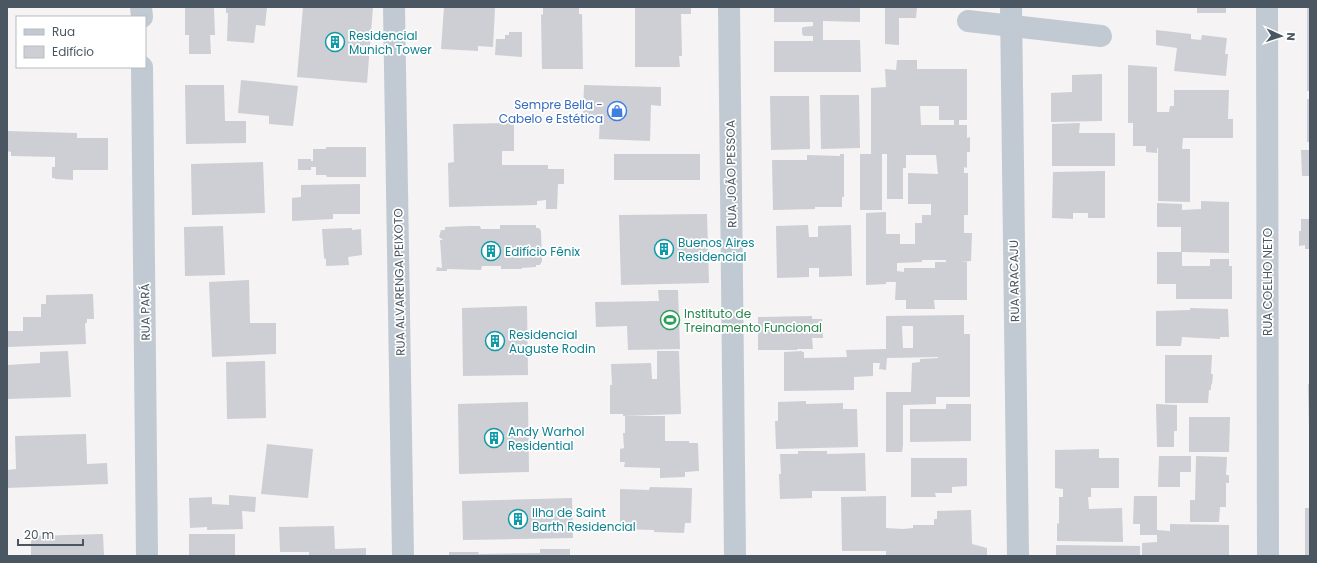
<svg xmlns="http://www.w3.org/2000/svg" width="1317" height="563" font-family="Poppins,sans-serif">
<style>
.building{fill:#cdcfd5;fill-rule:evenodd}
.lines{fill:none;stroke-linecap:round;stroke-linejoin:round}
.minor{stroke:#c1cad2;stroke-width:22}
.labels{text-anchor:middle;dominant-baseline:central;stroke-width:3.5;stroke-linejoin:round;paint-order:stroke}
.culture-label{font-size:12px;fill:#0d838f;stroke:#fff;text-anchor:start}
.shop-label{font-size:12px;fill:#366cbe;stroke:#fff;text-anchor:end}
.street-label{font-size:12px;fill:#4a5661;stroke:#fff}
.leisure-label{font-size:12px;fill:#27864d;stroke:#fff;text-anchor:start}
</style>
<rect width="100%" height="100%" fill="#f5f3f3"/>
<g class="building">
<polygon points="185,7 214,7 215,35 210,35 211,54 189,54 189,35 185,35"/>
<polygon points="226,7 267,7 265,26 256,25 254,43 227,41 228,13 226,13"/>
<polygon points="303,7 373,7 367,83 297,77"/>
<polygon points="444,7 495,8 493,47 478,46 478,51 441,49"/>
<polygon points="543,7 579,7 579,14 582,14 583,69 542,69 541,14 543,15"/>
<polygon points="635,7 691,7 691,14 681,14 682,56 679,56 680,67 635,67"/>
<polygon points="774,7 860,7 860,22 823,21 823,40 860,40 861,72 774,72 774,41 813,41 813,36 804,36 802,34 802,28 804,27 813,26 813,22 774,22"/>
<polygon points="885,7 917,7 916,18 899,18 899,45 885,44"/>
<rect x="1197" y="7" width="29" height="6"/>
<rect x="1307" y="7" width="3" height="84"/>
<polygon points="1156,30 1191,34 1191,39 1201,40 1202,35 1227,38 1225,54 1228,54 1226,76 1174,71 1177,48 1156,45"/>
<polygon points="509,32 522,32 522,57 495,55 496,39 505,39 505,35 509,35"/>
<path d="M897 60H917V69H967V120H959V125H967V138L970 137V152H967V168L964 167V173H968V215H964V233H972L971 261 961 262H967V300H934L935 309H906V300H895L896 282H886V284L866 285V213L886 212V234H900V244H915V223H922V215H931V204H908V173L938 174 936 155H906V168H903V199H887V154H882V210H860V154H871V88L886 87 885 69 896 70ZM920 106H939V120H954V125H921ZM922 260H946V262H935V268H904V272L897 271V263L922 262Z"/>
<polygon points="1128,65 1157,67 1157,112 1169,112 1170,106 1174,106 1174,90 1229,90 1228,119 1233,119 1233,138 1183,138 1182,149 1190,149 1190,202 1158,201 1158,148 1157,148 1157,153 1146,152 1146,146 1133,146 1133,123 1128,123"/>
<polygon points="1102,74 1102,121 1051,122 1051,93 1072,92 1072,75"/>
<polygon points="241,80 298,86 293,126 269,124 269,116 238,113"/>
<polygon points="185,85 224,85 225,121 246,121 246,143 186,144"/>
<polygon points="584,85 661,87 661,106 651,105 650,141 599,139 600,117 583,117"/>
<polygon points="820,95 859,95 860,148 821,149"/>
<polygon points="770,96 809,96 810,149 771,150"/>
<rect x="1307" y="99" width="3" height="43"/>
<polygon points="514,123 514,151 502,151 502,165 548,165 548,169 564,169 564,184 558,184 557,209 546,209 546,200 537,201 537,205 449,207 448,163 454,162 453,124"/>
<polygon points="1080,123 1079,133 1115,133 1115,166 1052,166 1052,124"/>
<polygon points="7,131 77,133 77,138 108,138 108,170 73,170 73,180 55,179 55,178 52,178 52,167 55,167 55,157 11,156 11,152 7,151"/>
<polygon points="326,147 366,147 366,177 327,177 326,175 316,175 316,167 311,167 311,170 298,170 298,159 311,159 311,161 313,161 313,149 326,149"/>
<polygon points="1301,150 1310,150 1310,176 1302,176"/>
<rect x="614" y="154" width="86" height="26"/>
<polygon points="840,154 844,154 844,197 842,197 842,207 815,207 815,209 773,210 772,160 807,160 807,155 840,156"/>
<polygon points="263,162 265,213 192,215 191,164"/>
<polygon points="1105,171 1105,218 1088,218 1088,213 1073,213 1073,219 1052,218 1053,172"/>
<polygon points="360,184 360,214 333,214 333,219 292,221 292,198 301,197 301,185"/>
<polygon points="1201,201 1229,202 1229,253 1182,252 1182,266 1210,266 1210,259 1229,259 1229,266 1232,266 1232,299 1176,299 1176,284 1157,284 1157,252 1181,252 1181,227 1157,227 1157,203 1182,204 1182,210 1201,209"/>
<polygon points="707,214 709,283 621,285 619,215"/>
<polygon points="1301,219 1310,219 1310,249 1305,249 1305,245 1299,246 1299,231 1301,231"/>
<polygon points="500,225 536,225 536,228 539,228 541,231 542,261 540,265 536,265 536,267 521,268 522,269 501,269 501,266 482,266 481,270 447,269 447,271 436,271 437,267 442,268 440,240 443,240 439,237 441,230 445,230 445,227 470,226 480,226 481,229 500,229"/>
<polygon points="808,225 809,237 818,237 818,226 851,225 852,276 819,277 819,268 809,268 809,277 777,278 776,226"/>
<polygon points="223,226 225,275 185,276 184,227"/>
<polygon points="352,228 352,230 361,229 362,255 348,257 349,265 326,266 326,259 324,258 322,229"/>
<polygon points="249,280 250,323 276,323 276,354 212,357 209,282"/>
<polygon points="658,290 678,290 680,349 628,350 627,326 596,327 595,302 659,301"/>
<polygon points="93,294 94,319 87,319 87,322 85,324 86,344 7,347 7,331 23,331 23,317 41,317 41,304 46,304 46,295"/>
<polygon points="527,306 528,375 463,376 462,308"/>
<polygon points="1190,308 1228,309 1229,337 1220,337 1220,339 1182,337 1181,346 1156,346 1156,311 1190,310"/>
<path d="M964 315V334H970V397H936V404L903 405V445L902 452H886V392H911L912 363 920 362V359L938 358V357L887 358 886 370 879 369 880 363H873V376L854 377V390L784 391V352L802 351V352H804V358L847 357 846 350 886 349V316ZM902 326H913V348H903Z"/>
<polygon points="812,316 812,319 822,319 823,338 812,338 813,349 797,349 797,350 758,350 758,317"/>
<polygon points="68,351 71,397 7,399 7,365 40,363 40,352"/>
<polygon points="657,351 679,351 681,414 623,416 623,414 610,414 610,385 612,385 611,364 651,363 652,379 657,379"/>
<polygon points="1165,355 1212,355 1211,374 1213,374 1212,385 1211,384 1211,390 1209,390 1208,403 1165,403"/>
<polygon points="265,361 266,418 227,419 226,362"/>
<polygon points="1308,384 1310,384 1310,426 1309,426"/>
<polygon points="806,401 806,404 843,403 843,409 857,409 858,447 776,449 775,421 778,421 778,402"/>
<polygon points="528,402 529,472 459,474 458,404"/>
<polygon points="946,404 971,404 971,441 910,442 910,409 946,409"/>
<polygon points="1156,404 1177,405 1177,431 1174,431 1174,447 1157,447"/>
<polygon points="625,416 665,416 665,441 689,441 689,443 698,443 699,471 685,472 685,477 660,478 660,468 624,467 625,462 620,462 620,449 624,448 623,433 625,433"/>
<polygon points="1189,417 1230,417 1229,452 1189,452"/>
<polygon points="86,434 87,464 107,463 108,484 7,488 7,470 16,469 15,436"/>
<polygon points="267,444 313,449 308,498 261,494"/>
<polygon points="1099,449 1099,458 1119,458 1119,488 1091,488 1091,497 1088,497 1089,509 1122,508 1123,542 1057,541 1057,523 1059,524 1059,497 1063,497 1063,489 1055,488 1055,450"/>
<polygon points="798,451 827,451 827,454 865,453 866,491 812,491 812,498 780,499 779,474 781,474 780,454 798,454"/>
<polygon points="1159,456 1191,456 1191,472 1180,472 1180,487 1158,487"/>
<polygon points="1196,456 1227,457 1226,475 1229,475 1229,483 1226,483 1226,507 1220,507 1219,522 1190,522 1190,500 1195,500"/>
<polygon points="911,458 967,458 967,486 952,487 952,493 935,493 936,497 911,497"/>
<polygon points="650,487 692,488 691,523 685,523 684,533 654,532 654,530 620,529 620,489 649,490"/>
<polygon points="229,495 256,497 255,512 242,511 243,529 207,530 207,527 190,528 189,498 212,497 212,504 229,505"/>
<polygon points="886,496 886,528 903,529 913,528 913,525 934,525 934,519 937,519 937,511 971,510 972,544 987,548 987,556 886,556 886,551 842,551 841,497"/>
<polygon points="1134,496 1157,496 1157,530 1170,531 1170,524 1229,525 1229,556 1142,556 1142,543 1157,542 1157,535 1140,535 1140,524 1133,524"/>
<polygon points="572,498 573,538 463,540 462,501"/>
<rect x="1305" y="508" width="5" height="48"/>
<polygon points="334,526 335,549 366,548 366,556 309,556 309,552 280,552 279,527"/>
<polygon points="103,534 104,556 31,556 31,536"/>
<rect x="189" y="534" width="46" height="22"/>
<polygon points="1056,545 1140,546 1140,556 1056,556"/>
<polygon points="540,549 570,549 570,556 449,556 449,552 479,552 478,554 540,553"/>
</g>
<g class="lines">
<g class="minor">
<polyline points="141,7 142,17"/>
<polyline points="394,7 403,556"/>
<polyline points="729,7 735,556"/>
<polyline points="1011,7 1018,556"/>
<polyline points="1267,7 1268,556"/>
<polyline points="968,21 1101,36"/>
<polyline points="142,67 147,556"/>
</g>
</g>
<defs>
<g id="building-ring" transform="scale(1)"><circle r="9.5" fill="#fff" stroke="#0f9aa8" stroke-width="1.5"/><path d="M-4-6H4V6H1V3H-1V6H-4ZM-2.5-4.3h1.7v1.8h-1.7ZM.8-4.3h1.7v1.8H.8ZM-2.5-1h1.7V.8h-1.7ZM.8-1h1.7V.8H.8Z" fill="#0f9aa8"/></g>
<g id="shop-ring" transform="scale(1)"><circle r="9.5" fill="#fff" stroke="#3f7fe0" stroke-width="1.5"/><path d="M-5-2.5h2.3a2.7 3.5 0 0 1 5.4 0H5L5.5 6h-11ZM-1.5-2.5h3a1.5 2.3 0 0 0-3 0Z" fill="#3f7fe0"/></g>
<g id="stadium-ring" transform="scale(1)"><circle r="9.5" fill="#fff" stroke="#2e9e5b" stroke-width="1.5"/><path d="M0-5a6.5 5 0 1 0 0 10a6.5 5 0 1 0 0-10ZM-3.5-1.8h7v3.6h-7Z" fill="#2e9e5b"/></g>
</defs>
<g fill-rule="evenodd">
<use href="#building-ring" x="335" y="42"/>
<use href="#shop-ring" x="617" y="111"/>
<use href="#building-ring" x="664" y="249"/>
<use href="#building-ring" x="491" y="251"/>
<use href="#stadium-ring" x="670" y="320"/>
<use href="#building-ring" x="495" y="341"/>
<use href="#building-ring" x="494" y="438"/>
<use href="#building-ring" x="518" y="519"/>
</g>
<g class="labels">
<g class="culture-label">
<text x="349" y="35">Residencial<tspan x="349" dy="14">Munich Tower</tspan></text>
<text x="678" y="242">Buenos Aires<tspan x="678" dy="14">Residencial</tspan></text>
<text x="505" y="251">Edifício Fênix</text>
<text x="509" y="334">Residencial<tspan x="509" dy="14">Auguste Rodin</tspan></text>
<text x="508" y="431">Andy Warhol<tspan x="508" dy="14">Residential</tspan></text>
<text x="532" y="512">Ilha de Saint<tspan x="532" dy="14">Barth Residencial</tspan></text>
</g>
<g class="shop-label">
<text x="603" y="104">Sempre Bella -<tspan x="603" dy="14">Cabelo e Estética</tspan></text>
</g>
<g class="street-label">
<text transform="translate(731 174) rotate(-91)">RUA JOÃO PESSOA</text>
<text transform="translate(1014 281) rotate(-91)">RUA ARACAJU</text>
<text transform="translate(399 282) rotate(-91)">RUA ALVARENGA PEIXOTO</text>
<text transform="translate(1267 282) rotate(-90)">RUA COELHO NETO</text>
<text transform="translate(145 312) rotate(-91)">RUA PARÁ</text>
</g>
<g class="leisure-label">
<text x="684" y="313">Instituto de<tspan x="684" dy="14">Treinamento Funcional</tspan></text>
</g>
</g>
<rect width="1317" height="563" fill="none" stroke="#4a5661" stroke-width="16"/>
<rect x="16" y="16" width="130" height="52" fill="#ffffff" stroke="#b7bbc0"/>
<rect x="24" y="29" width="20" height="6" fill="#c1cad2" stroke="#b7bbc0"/>
<text x="52" y="36" font-size="12" fill="#4a5661">Rua</text>
<rect x="24" y="46" width="20" height="12" fill="#cdcfd5" stroke="#b7bbc0"/>
<text x="52" y="56" font-size="12" fill="#4a5661">Edifício</text>
<g transform="translate(1281 36) rotate(93)" stroke="#ffffff" stroke-width="3" paint-order="stroke">
<path d="M0-3L7 15L0 10L-7 15Z" fill="#4a5661"/>
<text y="-6" font-size="11" font-weight="bold" text-anchor="middle" fill="#4a5661">N</text>
</g>
<path d="M18 539v6h65v-6" fill="none" stroke="#4a5661" stroke-width="2"/>
<text x="24" y="539" font-size="12" fill="#4a5661" stroke="#ffffff" stroke-width="3" paint-order="stroke">20 m</text>
</svg>
